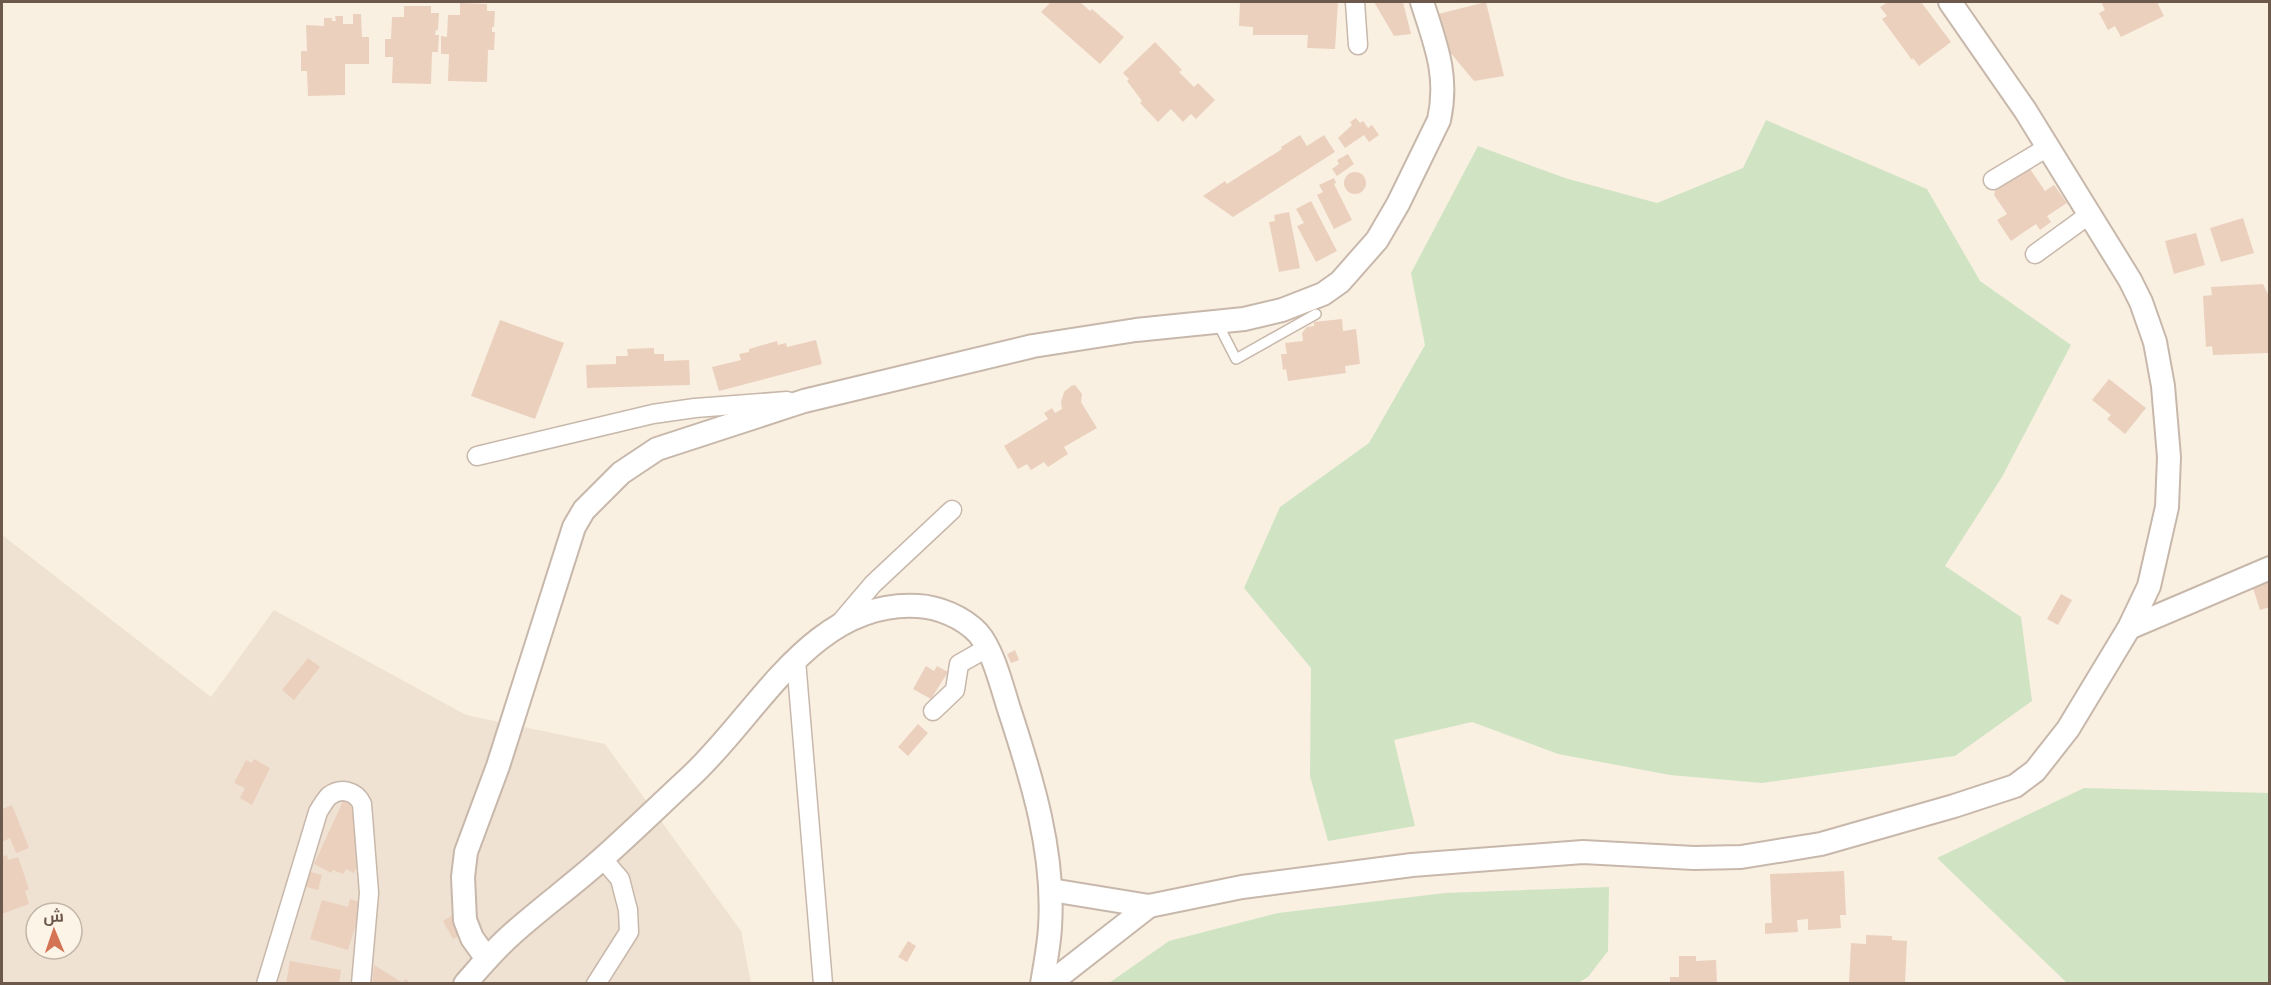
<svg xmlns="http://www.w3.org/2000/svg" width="2271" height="985" font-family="Lato,Cairo,sans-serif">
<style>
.residential{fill:#efe2d2;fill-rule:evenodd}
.green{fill:#d0e4c3}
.building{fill:#ebd0bd}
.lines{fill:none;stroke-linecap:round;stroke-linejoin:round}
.service-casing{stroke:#c8b8ab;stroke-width:12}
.minor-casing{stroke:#c8b8ab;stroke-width:21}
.tertiary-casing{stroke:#c8b8ab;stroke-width:26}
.service{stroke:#fff;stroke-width:9}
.minor{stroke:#fff;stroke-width:18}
.tertiary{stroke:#fff;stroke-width:22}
</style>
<rect width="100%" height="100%" fill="#f9f0e2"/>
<path class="residential" d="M2 535 211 697 274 610 466 715 605 744 741 931 751 983H2ZM36 913H72V949H36Z"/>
<g class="green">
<polygon points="1766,120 1927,189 1980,281 2071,345 2002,477 1945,566 2021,617 2032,701 1955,756 1762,783 1670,775 1558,754 1472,722 1394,740 1415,826 1328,841 1310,776 1311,668 1244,588 1280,507 1369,443 1425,345 1411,273 1478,146 1565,178 1657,203 1743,168"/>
<polygon points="2084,788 2269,793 2269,983 2067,983 1937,858"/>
<polygon points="1609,887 1608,951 1588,977 1578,983 1109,983 1169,941 1278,913 1445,893"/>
</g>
<g class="building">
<polygon points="1051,2 1080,2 1090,11 1092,9 1124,37 1100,64 1041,12"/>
<polygon points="1240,2 1338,2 1335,49 1307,48 1308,35 1253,35 1253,27 1239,26"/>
<polygon points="1374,2 1403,2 1411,34 1394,36"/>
<polygon points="1486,2 1504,76 1474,81 1449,51 1438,14"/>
<polygon points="1888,2 1921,2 1951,42 1919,66 1913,58 1912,60 1882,19 1887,16 1880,7"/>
<polygon points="2101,2 2157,2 2164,16 2121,37 2115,26 2108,30 2099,13 2105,10"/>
<polygon points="460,3 487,4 487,11 495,11 494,27 492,27 492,32 495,32 494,50 488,50 487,82 448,81 449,54 441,54 441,36 447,37 448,15 460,15"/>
<polygon points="404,6 431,6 431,13 439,13 438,30 436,30 435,35 439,35 438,52 432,52 431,84 392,83 393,57 385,57 385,39 391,39 392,17 404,17"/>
<polygon points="353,14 361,14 362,37 369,37 369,64 345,64 345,95 308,96 307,71 301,71 301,51 307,51 306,25 324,26 324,18 332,18 332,21 336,21 335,16 343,16 343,24 353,24"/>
<polygon points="1155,42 1182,70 1179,72 1194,87 1198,83 1215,100 1196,119 1191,114 1183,122 1171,109 1158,122 1140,103 1142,101 1127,81 1129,79 1123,73"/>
<polygon points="1356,118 1360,123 1363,121 1368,128 1372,125 1379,135 1369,142 1364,135 1345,148 1338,138 1352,125 1350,122"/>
<polygon points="1300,135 1307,146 1324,135 1335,152 1233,217 1203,196 1225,181 1227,184 1282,149 1281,147"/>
<polygon points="1348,154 1354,164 1337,176 1332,169 1339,164 1337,160"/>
<polygon points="2028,166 2045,191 2054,185 2067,203 2047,216 2051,222 2040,230 2036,224 2011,241 1997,220 2007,214 1994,195 1996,188"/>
<circle cx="1355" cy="183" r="11"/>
<polygon points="1334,178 1336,183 1334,184 1352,220 1334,229 1317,195 1323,192 1319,185"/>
<polygon points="1311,201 1337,251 1316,262 1297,226 1304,223 1296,209"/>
<polygon points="1289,212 1300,268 1279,272 1269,222 1275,221 1274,215"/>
<polygon points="2243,218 2254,253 2221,262 2210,228"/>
<polygon points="2196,233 2205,265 2174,274 2165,241"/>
<polygon points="2263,284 2270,298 2268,353 2213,355 2212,346 2206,347 2203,296 2212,295 2211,287"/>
<polygon points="1342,319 1343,331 1356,329 1360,364 1345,366 1346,373 1288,381 1286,369 1283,370 1281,354 1287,354 1285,343 1303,341 1302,333 1307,327 1314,326 1314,322"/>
<polygon points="500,320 564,343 535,419 471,396"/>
<polygon points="816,340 822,364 719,391 712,367 741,360 739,354 749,352 749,349 777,341 778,345 786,343 787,347"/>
<polygon points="654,348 654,354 664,354 664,361 689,360 690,385 587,388 586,365 616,364 616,356 628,356 627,349"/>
<polygon points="2109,379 2146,408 2125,434 2107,419 2111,415 2092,400"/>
<polygon points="1075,385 1082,394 1081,402 1097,428 1064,447 1068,454 1048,467 1044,462 1031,470 1027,464 1018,469 1004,446 1048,419 1044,413 1052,408 1055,413 1062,409 1061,402 1064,392 1071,386"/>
<polygon points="2270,582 2270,607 2260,610 2253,588"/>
<polygon points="2061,594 2072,600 2058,625 2047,619"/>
<polygon points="1015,650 1019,660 1011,663 1007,654"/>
<polygon points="308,658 320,667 294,700 282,690"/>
<polygon points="926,666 934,671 937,666 948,672 931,699 913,689"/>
<polygon points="918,724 928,733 908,756 898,747"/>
<polygon points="254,759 270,768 252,805 240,798 245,788 234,783 246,760 252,763"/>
<polygon points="353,796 360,858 354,873 346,869 343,874 333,870 331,873 314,864 345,797"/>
<polygon points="12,805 29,848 16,853 10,838 2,842 2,809"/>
<polygon points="7,855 8,860 18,857 29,889 25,891 29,904 2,914 2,857"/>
<polygon points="307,871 322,875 318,890 303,886"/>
<polygon points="1844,871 1846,915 1840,915 1841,928 1808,930 1808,919 1797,920 1798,932 1765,934 1765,923 1772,923 1770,874"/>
<polygon points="350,899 363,903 348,950 310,939 322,900 348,907"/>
<polygon points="453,915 463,934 453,939 443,921"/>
<polygon points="1866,935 1892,936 1892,940 1907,941 1905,984 1849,984 1851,943 1866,944"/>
<polygon points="908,941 916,946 907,962 898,957"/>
<polygon points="1679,956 1696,956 1696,961 1716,960 1717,984 1670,984 1670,977 1679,977"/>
<polygon points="290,961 341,970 339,984 286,984"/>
<polygon points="374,965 403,983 405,979 412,984 372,984"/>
</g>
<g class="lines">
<g class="service-casing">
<polyline id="service" points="1217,322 1236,359 1316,314"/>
</g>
<g class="minor-casing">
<g id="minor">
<polyline points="1355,2 1358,45"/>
<polyline points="1993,180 2048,147"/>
<polyline points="2035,254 2090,214"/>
<polyline points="477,456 653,414 695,408 787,401"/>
<polyline points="839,624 873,584 952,510"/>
<polyline points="796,660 823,984"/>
<polyline points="933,711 955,690 959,664 987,648"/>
<path d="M266 984 318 812C321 807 325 800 329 796 341 787 356 791 362 804L369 893 361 984"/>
<polyline points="596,984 629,932 628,910 620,879 602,858"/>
</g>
</g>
<g class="tertiary-casing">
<g id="tertiary">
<polyline points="2129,628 2270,568"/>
<polyline points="1051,890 1149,906 1242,887 1412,865 1583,852 1694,858 1741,857 1821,844 1954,806 2015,786 2035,771 2068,729 2129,628 2149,586 2167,507 2169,457 2163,386 2155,342 2141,302 2130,280 2025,110 1950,2"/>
<path d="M487 959 472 938 465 920 463 877 466 852 498 766 574 527 584 510 621 473 657 449 804 401 1033 346 1136 330 1244 319 1282 310 1323 294 1340 282 1377 240 1398 204 1439 120C1449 75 1435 43 1422 2"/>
<path d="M465 984C480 967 494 950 511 935 541 908 573 885 603 858 632 832 661 804 690 777 757 716 812 599 918 606 938 607 963 617 978 633 993 650 1002 687 1009 709 1032 779 1055 853 1050 927 1049 946 1045 965 1042 984"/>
<polyline points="1049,984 1149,906"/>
</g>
</g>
<use href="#service" class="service"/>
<use href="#minor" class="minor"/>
<use href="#tertiary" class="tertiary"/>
</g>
<rect width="2271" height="985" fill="none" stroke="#6d584c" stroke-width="6"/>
<g transform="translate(54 931) rotate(358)"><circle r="28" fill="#fcf4e7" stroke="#c3b6a9" stroke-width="1.5"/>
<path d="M0-4.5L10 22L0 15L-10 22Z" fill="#d47455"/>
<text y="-9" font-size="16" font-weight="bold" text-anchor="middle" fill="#6d584c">ش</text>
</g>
</svg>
